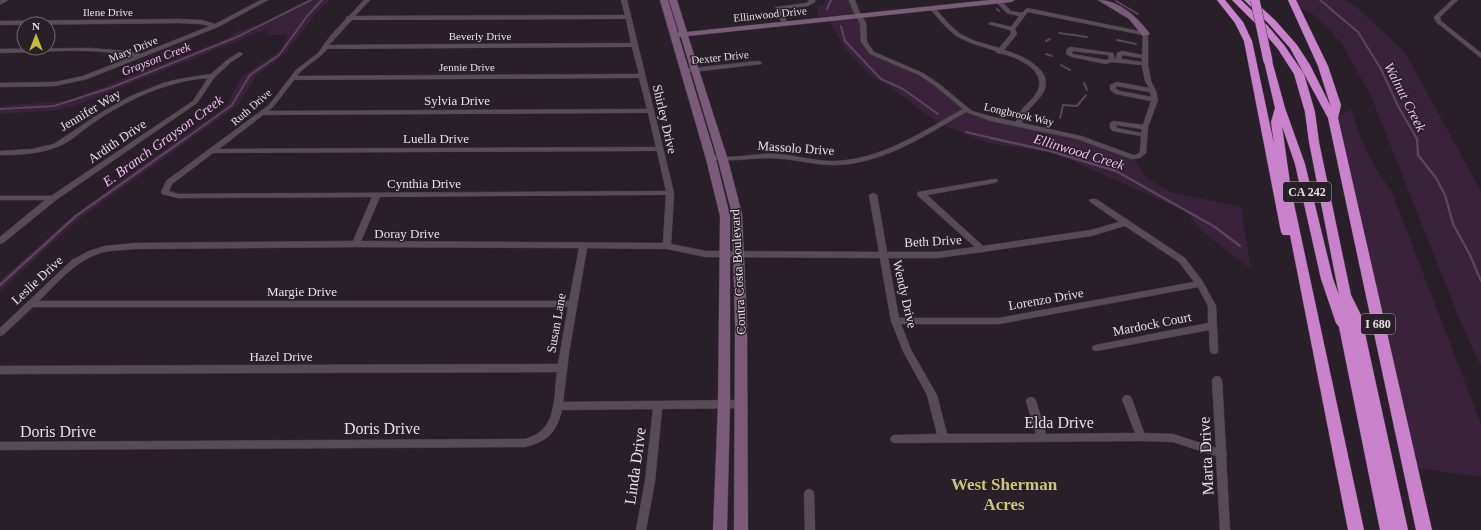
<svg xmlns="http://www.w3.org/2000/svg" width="1481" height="530" font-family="'Times New Roman',serif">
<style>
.green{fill:#3a233a}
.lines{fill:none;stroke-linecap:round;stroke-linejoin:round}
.stream-far1{stroke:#5c435e;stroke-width:2}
.stream{stroke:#5c435e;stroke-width:2.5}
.street-casing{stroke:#443d44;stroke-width:1}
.secondary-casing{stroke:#443d44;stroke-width:1}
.highway-casing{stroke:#443d44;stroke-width:1}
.street{fill:#574c56;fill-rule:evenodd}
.secondary{fill:#7a5c7a;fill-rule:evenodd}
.highway{fill:#cb82cd;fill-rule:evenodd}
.highway-bridge-casing{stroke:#443d44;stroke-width:10;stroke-linecap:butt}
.highway-bridge{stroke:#cb82cd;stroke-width:9}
.labels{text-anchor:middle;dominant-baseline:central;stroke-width:3;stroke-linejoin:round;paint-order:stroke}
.far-street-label{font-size:11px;fill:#e6e0e6;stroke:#281f28}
.far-water-label{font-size:12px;font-style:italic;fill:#fbbbfb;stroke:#281f28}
.shield{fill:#281f28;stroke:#ada6ad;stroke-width:1}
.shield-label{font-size:12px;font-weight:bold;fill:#e6e0e6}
.street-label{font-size:13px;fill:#e6e0e6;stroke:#281f28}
.water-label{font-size:14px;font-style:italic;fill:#fbbbfb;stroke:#281f28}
.near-street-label{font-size:16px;fill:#e6e0e6;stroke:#281f28}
.near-neighbourhood-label{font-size:17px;font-weight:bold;fill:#ccc476;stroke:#281f28}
</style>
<rect width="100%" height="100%" fill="#281f28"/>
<g class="green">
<polygon points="307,0 330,0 317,12 285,54 256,76 238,105 78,220 0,291 0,280 75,214 227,105 241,77 281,50 288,35 270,35 265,30 77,105 58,110 0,114 0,106 66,101 226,39 241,30 262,23"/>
<polygon points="825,0 852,0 857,13 818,17 817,5 825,5"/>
<polygon points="1292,0 1345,0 1356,7 1404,51 1481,191 1481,367 1461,323 1371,96 1343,46 1330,30 1314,15 1295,5"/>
<polygon points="859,17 863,36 872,53 921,74 970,113 1079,137 1132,157 1149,180 1170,192 1241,207 1251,269 1204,233 1185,210 1179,208 1054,153 989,143 939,124 892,88 871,76 845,48 828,20"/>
<path d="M1352 110C1359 139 1373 168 1391 190L1481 424V477L1409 467 1333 118Z"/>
</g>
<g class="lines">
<g class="stream-far1">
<polyline points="1320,0 1358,32 1381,69 1399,108 1417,139"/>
<polyline points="1116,1 1138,14"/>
<polyline points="827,9 831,0"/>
<polyline points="997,9 999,11"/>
<polyline points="841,26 845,41 881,79 903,89 938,114"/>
<polyline points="1059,33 1087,37"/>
<polyline points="1117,40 1136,44"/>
<polyline points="1046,41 1050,39"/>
<polyline points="1046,54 1052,56"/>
<polyline points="1061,65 1070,70"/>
<polyline points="1084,83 1087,90"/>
<polyline points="0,109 54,106 110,88 237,37 311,0"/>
<polyline points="1060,118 1063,105 1077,106 1086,95"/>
<polyline points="966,132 996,139"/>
<polyline points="185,139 232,105 250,75 279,55 308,15 322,0"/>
</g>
<g class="stream">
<polyline points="991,138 1050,151 1116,171 1215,227 1240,246"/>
<polyline points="1417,138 1418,155 1436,178 1445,195 1453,224 1470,255 1481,281"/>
<polyline points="0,285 76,216 186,138"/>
</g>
<g class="street-casing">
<g id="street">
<polygon points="1,0 8,0 0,5"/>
<path d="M261 0H268L218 27 87 79 55 86 0 87V83L55 82 83 76 134 56C90 47 45 52 0 53V49L90 48 125 51 140 54 210 26 201 24 179 23 0 25V21L179 19 201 20 215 24Z"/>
<path d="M364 0H370L355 16 625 15 621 0H627L674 193 671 244 706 251 879 252 869 195 873 193 877 195 887 252H937L975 247 918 196 917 194 918 192 994 179H997L998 181 994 183 927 195 983 246 1091 230 1119 222 1089 201 1090 199H1096L1185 258 1203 282 1216 306 1218 351 1217 353 1214 354 1211 353 1210 351 1209 330 1096 351 1093 350 1092 348 1093 346 1096 345 1208 323V306L1198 287 999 324H901L911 350 937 395 947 434H1036L1026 401 1028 398 1031 397 1034 398 1036 401 1046 434 1135 433 1122 399 1124 396 1127 395 1130 396 1132 399 1144 433 1173 434 1216 448 1212 380 1214 377 1217 376 1220 377 1222 380 1226 451 1227 454 1226 456 1230 530H1220L1216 456 1173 442 1141 441 895 443 892 442 890 439 892 436 895 435 937 434 927 395 903 351 891 321 880 258 706 257 667 249 587 248 569 353 563 402 742 400 745 401 747 404 745 407 742 408 662 409 655 481 646 530H636L645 481 653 409 562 410C556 433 548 441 525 447L0 450V442L525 439C558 430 553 399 557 372L0 374V366L558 364 568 307H33L3 335 0 336V328L72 260 89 251 105 246 135 243 353 241 372 197 178 198 162 194 161 192 166 181 269 105 296 70 318 53 331 35 346 19V17L349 16ZM626 19 631 43 329 45 352 20ZM632 47 639 74 297 76C305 65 319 60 327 49ZM639 78 647 109 268 111 273 107 294 80ZM648 113 656 147 219 149 263 115ZM657 151 666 191 178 194 169 191 172 184 213 153ZM666 195 663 243 361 241 380 197ZM1125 226 1179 262 1194 282 999 318H899L888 258H937L982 252 1091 236ZM356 247 579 248 569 301H39C58 282 77 259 104 252 114 250 125 250 135 249Z"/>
<polygon points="809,0 815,0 815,2 808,6 781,9 788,24 783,25 775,8 776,7 807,3"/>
<path d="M849 0H855L860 13 866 23 867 42 874 52 923 73 938 83 972 111 993 117 1016 122C1018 117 1019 113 1023 108 1027 103 1034 98 1037 92 1049 69 1013 55 997 53L996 51 971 43 956 36 945 26 931 10V8H935L949 24 960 34 975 41 999 48 1011 34 1010 30 988 24 991 22 1011 27 1019 16 1007 13 994 0H1000L1011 11 1022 13 1027 8 1148 33V65L1151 81 1156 91 1158 100 1148 127 1146 153 1140 158 1132 159 1077 139 991 121 966 112C926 135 883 164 835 165 812 165 791 158 768 158 748 158 728 163 708 158L707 157C711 153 721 157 727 157 743 157 759 153 776 154 796 155 816 162 836 161 883 159 923 131 963 109L934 85 919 75 870 54 861 42 860 23 854 13ZM1028 12 1143 35 1142 55 1122 51 1117 53 1116 59H1115L1113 53 1070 47 1067 49 1066 54 1072 57 1106 64 1112 62 1142 65 1145 81 1149 88 1117 82 1110 85V90L1116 94 1151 101 1143 125 1113 121 1110 123V128L1113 131 1141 136 1140 152 1136 155H1133L1081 136 1022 123C1024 119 1024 115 1027 112 1032 105 1039 100 1043 93 1056 69 1020 55 1004 50L1017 34 1015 29ZM1073 51 1108 55 1109 59 1106 60 1073 54 1072 53ZM1122 55 1142 58V62L1122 59ZM1116 86 1150 92 1151 97 1120 91 1116 89ZM1116 125 1142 129 1141 133 1117 128Z"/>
<polygon points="1452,0 1458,0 1440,17 1441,21 1481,53 1481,58 1436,22 1434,17 1435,16"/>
<path d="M240 52 243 54 242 55 231 62 214 78 197 103 56 200 3 243 0 244V237L45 200H0V196H51L193 101 208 78C166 81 127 100 93 123 81 131 71 142 57 147 39 154 19 155 0 155V151L32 149 54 144 102 112 131 96 163 83 179 79 211 74 227 60Z"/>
<polygon points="759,61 762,63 761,64 684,73 681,71 684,69"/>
<polygon points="809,489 813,491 814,494 815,530 805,530 804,494 805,491"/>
</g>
</g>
<g class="secondary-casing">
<g id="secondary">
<polygon points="660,0 668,0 678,33 679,32 669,0 677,0 687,32 990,0 1015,0 1011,2 688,36 728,160 742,214 747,324 748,530 734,530 735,324 732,214 718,160 681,37 679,37 716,159 730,216 730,405 727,530 713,530 718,405 720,216 706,159"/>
<path d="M1098 0C1120 0 1138 18 1150 34L1143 36 1129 19Z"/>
</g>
</g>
<g class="highway-casing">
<g id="highway">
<polygon points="1217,0 1225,0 1243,22 1252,41 1274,144 1271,122 1275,108 1264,61 1268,58 1272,61 1285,108 1305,164 1333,279 1339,295 1309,142 1305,112 1294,74 1278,49 1261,29 1232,0 1241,0 1267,25 1284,45 1304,74 1315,112 1319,142 1351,295 1361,315 1408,530 1380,530 1339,327 1336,323 1321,279 1295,164 1282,126 1291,190 1364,530 1348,530 1290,235 1283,235 1281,232 1244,41 1235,23"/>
<polygon points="1244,0 1253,0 1275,20 1297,45 1310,65 1331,107 1318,66 1288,0 1296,0 1328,66 1341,105 1338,118 1432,530 1416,530 1328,118 1290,48 1269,24"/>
</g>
</g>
<use href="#street" class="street"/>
<use href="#secondary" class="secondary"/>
<use href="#highway" class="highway"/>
<g class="highway-bridge-casing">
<polyline id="highway-bridge" points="1255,0 1268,61"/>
</g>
<use href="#highway-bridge" class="highway-bridge"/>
</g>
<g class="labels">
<g class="far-street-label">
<text x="108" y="12">Ilene Drive</text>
<text transform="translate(770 14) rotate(-6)">Ellinwood Drive</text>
<text x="480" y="36">Beverly Drive</text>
<text transform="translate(133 49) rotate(-22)">Mary Drive</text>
<text transform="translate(720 57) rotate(-6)">Dexter Drive</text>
<text x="467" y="67">Jennie Drive</text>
<text transform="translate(251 107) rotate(-41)">Ruth Drive</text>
<text transform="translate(1019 114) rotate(13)">Longbrook Way</text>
</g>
<g class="far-water-label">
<text transform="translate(156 59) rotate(-21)">Grayson Creek</text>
</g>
<g class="shield">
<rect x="1283" y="182" width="48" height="20" rx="3"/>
<rect x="1361" y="314" width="34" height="20" rx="3"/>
</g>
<g class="shield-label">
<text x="1307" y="192">CA 242</text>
<text x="1378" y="324">I 680</text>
</g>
<g class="street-label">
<text x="457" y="100">Sylvia Drive</text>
<text transform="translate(90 110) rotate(-31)">Jennifer Way</text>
<text transform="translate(665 119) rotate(77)">Shirley Drive</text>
<text x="436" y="138">Luella Drive</text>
<text transform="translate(117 141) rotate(-34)">Ardith Drive</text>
<text transform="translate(796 148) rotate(4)">Massolo Drive</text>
<text x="424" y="183">Cynthia Drive</text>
<text x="407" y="233">Doray Drive</text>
<text transform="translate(933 241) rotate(-3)">Beth Drive</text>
<text transform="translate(738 272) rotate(-93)">Contra Costa Boulevard</text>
<text transform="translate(37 280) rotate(-43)">Leslie Drive</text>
<text x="302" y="291">Margie Drive</text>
<text transform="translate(905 294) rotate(77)">Wendy Drive</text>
<text transform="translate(1046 299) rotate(-10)">Lorenzo Drive</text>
<text transform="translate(556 323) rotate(-80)">Susan Lane</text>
<text transform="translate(1152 324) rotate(-11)">Mardock Court</text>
<text x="281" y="356">Hazel Drive</text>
</g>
<g class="water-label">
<text transform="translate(1405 97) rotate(63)">Walnut Creek</text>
<text transform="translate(163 141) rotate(-36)">E. Branch Grayson Creek</text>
<text transform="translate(1079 152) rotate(17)">Ellinwood Creek</text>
</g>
<g class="near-street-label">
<text x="1059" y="422">Elda Drive</text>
<text x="382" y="428">Doris Drive</text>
<text x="58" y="431">Doris Drive</text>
<text transform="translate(1206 456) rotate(-93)">Marta Drive</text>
<text transform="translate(635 466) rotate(-82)">Linda Drive</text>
</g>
<g class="near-neighbourhood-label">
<text x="1004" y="484">West Sherman<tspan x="1004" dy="20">Acres</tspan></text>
</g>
</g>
<g transform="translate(36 36)"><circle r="19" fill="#281f28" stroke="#746c74"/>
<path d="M0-3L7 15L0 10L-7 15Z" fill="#c8bb3b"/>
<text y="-6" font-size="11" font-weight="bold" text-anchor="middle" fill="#e6e0e6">N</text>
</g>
</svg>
